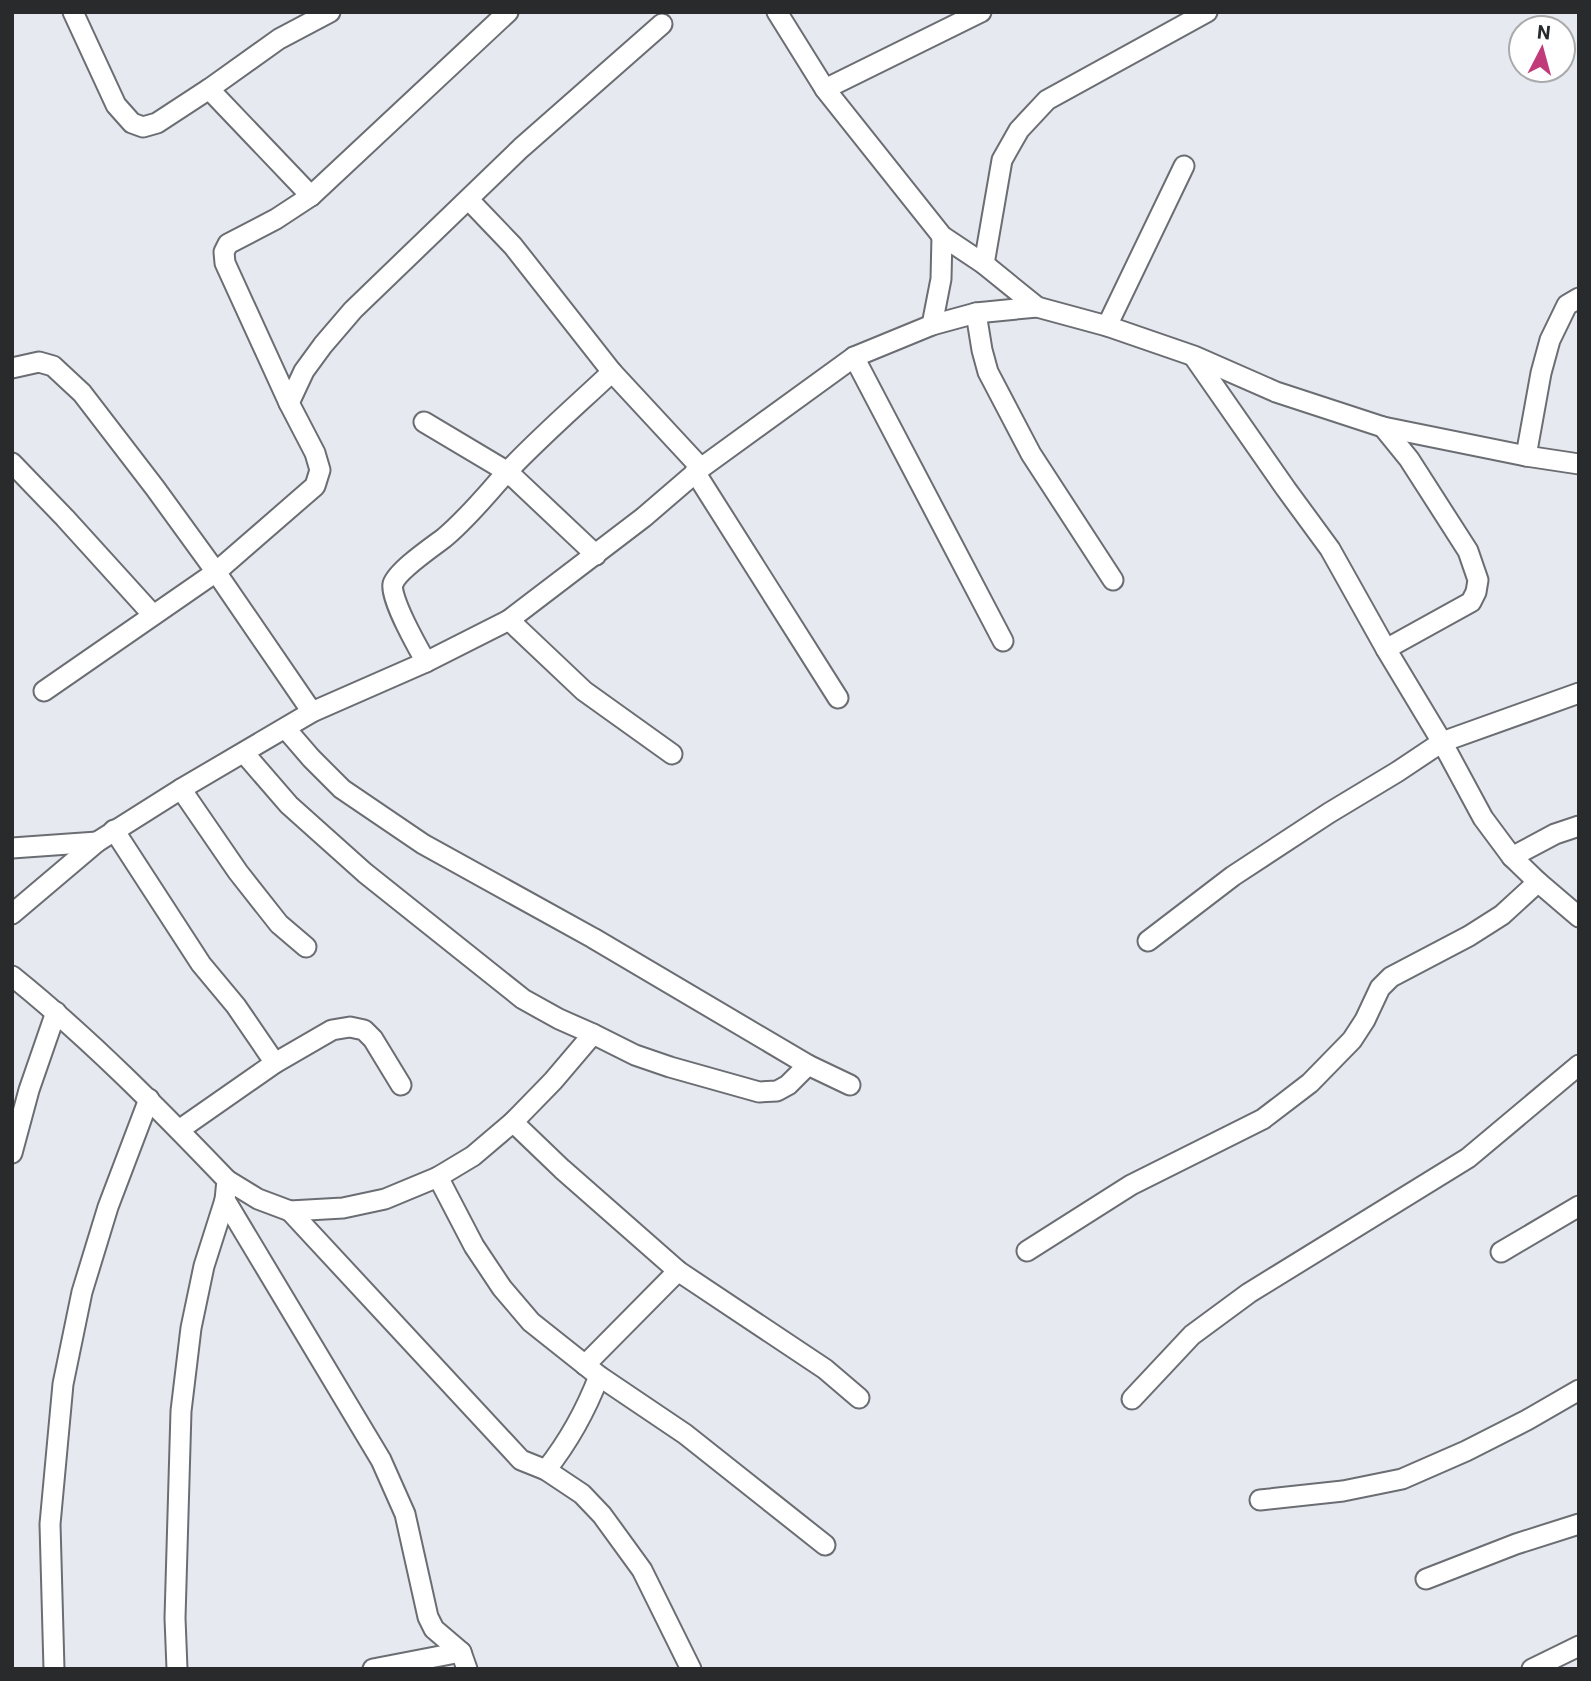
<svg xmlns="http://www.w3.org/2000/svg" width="1591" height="1681" font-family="Roboto,sans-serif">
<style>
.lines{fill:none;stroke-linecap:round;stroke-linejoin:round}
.minor-casing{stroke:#6a6d72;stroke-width:23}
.minor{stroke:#fff;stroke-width:19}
</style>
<rect width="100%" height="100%" fill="#e6e9ef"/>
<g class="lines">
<g class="minor-casing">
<g id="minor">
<polyline points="73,12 116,105 132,123 143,127 157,123 209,89 279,39 330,12"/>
<polyline points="777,12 825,89 942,236 984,264 1037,307"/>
<polyline points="209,89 311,196"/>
<polyline points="825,89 981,12"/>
<polyline points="469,200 513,246 612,372 701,468"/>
<polyline points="984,264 1002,160 1019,130 1047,100 1207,12"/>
<polyline points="976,313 982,350 988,372 1031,454 1113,580"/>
<polyline points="932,325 941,279 942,236"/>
<polyline points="1107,326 1184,166"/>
<polyline points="854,357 1003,641"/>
<polyline points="1194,357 1286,489 1330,549 1386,649 1442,742 1483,818 1512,857 1538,882 1579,917"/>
<polyline points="12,368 39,362 53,366 82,393 155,488 216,572 312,712"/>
<polyline points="289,403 304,371 323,345 353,310 521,148 662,24"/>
<polyline points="424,422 508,472 596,555"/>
<polyline points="1383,427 1409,459 1468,551 1478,580 1476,592 1471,602 1386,649"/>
<polyline points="1526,456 1541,373 1550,340 1567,305 1579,298"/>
<polyline points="12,463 65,518 153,615"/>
<polyline points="695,472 838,698"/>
<polyline points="509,620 584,691 672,754"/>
<path d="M426 662C418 648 389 597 393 584 397 571 432 547 444 538 468 518 486 495 507 472 540 437 577 405 612 372"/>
<polyline points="44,691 216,572 315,486 320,470 315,453 289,403 225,263 224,252 228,244 276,219 311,196 508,12"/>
<polyline points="286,729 311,758 342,789 423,844 593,938 808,1065 850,1085"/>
<polyline points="244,753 289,805 365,873 523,999 559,1019 593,1034 635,1055 670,1067 759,1092 777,1091 788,1085 808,1065"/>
<polyline points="181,789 238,872 279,924 306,947"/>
<polyline points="114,830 201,964 236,1006 275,1063"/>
<polyline points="12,848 97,842"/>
<polyline points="1512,857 1555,834 1579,826"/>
<polyline points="12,914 97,842 181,789 312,712 426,662 509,620 644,517 701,468 854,357 932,325 976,313 1037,307 1107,326 1194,356 1276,392 1383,427 1526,456 1579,464"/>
<polyline points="1148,941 1233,876 1329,813 1397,772 1442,742 1579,693"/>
<path d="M12 976C89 1038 158 1108 227 1180L225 1200 381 1460 405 1514 428 1617 434 1629 461 1652 467 1669"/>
<polyline points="513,1122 562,1169 678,1271 825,1369 859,1398"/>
<polyline points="179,1130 275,1063 332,1030 350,1027 364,1030 373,1039 401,1085"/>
<polyline points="12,1153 29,1090 56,1012"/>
<polyline points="438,1177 474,1246 502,1288 531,1322 599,1376 685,1434 825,1545"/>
<polyline points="227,1180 258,1199 290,1211 343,1208 385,1199 438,1177 473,1156 513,1122 553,1081 593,1034"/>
<polyline points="290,1211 521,1460 546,1470 582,1494 602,1515 642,1570 691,1669"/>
<polyline points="1027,1251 1131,1185 1263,1119 1310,1083 1352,1040 1365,1020 1380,988 1391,977 1469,936 1502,915 1538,882"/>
<polyline points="1501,1252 1579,1206"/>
<polyline points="585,1365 678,1271"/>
<polyline points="1132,1399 1192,1335 1249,1293 1468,1158 1579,1065"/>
<path d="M546 1470C569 1441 586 1410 599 1376"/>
<polyline points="1260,1500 1343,1491 1402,1479 1466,1451 1527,1420 1579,1390"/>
<polyline points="1426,1579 1516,1544 1579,1524"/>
<polyline points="54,1669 50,1524 63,1384 82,1292 108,1207 149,1099"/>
<polyline points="177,1669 175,1618 181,1411 191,1328 204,1266 225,1200"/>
<polyline points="373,1669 461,1652"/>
<polyline points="1532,1669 1579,1646"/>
</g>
</g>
<use href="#minor" class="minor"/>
</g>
<rect width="1591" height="1681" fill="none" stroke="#282a2c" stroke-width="28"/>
<g transform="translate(1542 49) rotate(6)"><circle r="33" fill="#ffffff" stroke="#a9aaab" stroke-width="2"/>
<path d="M0-5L12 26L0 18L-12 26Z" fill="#c13a7a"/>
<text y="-10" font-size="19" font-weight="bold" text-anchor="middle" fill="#282a2c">N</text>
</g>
</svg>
